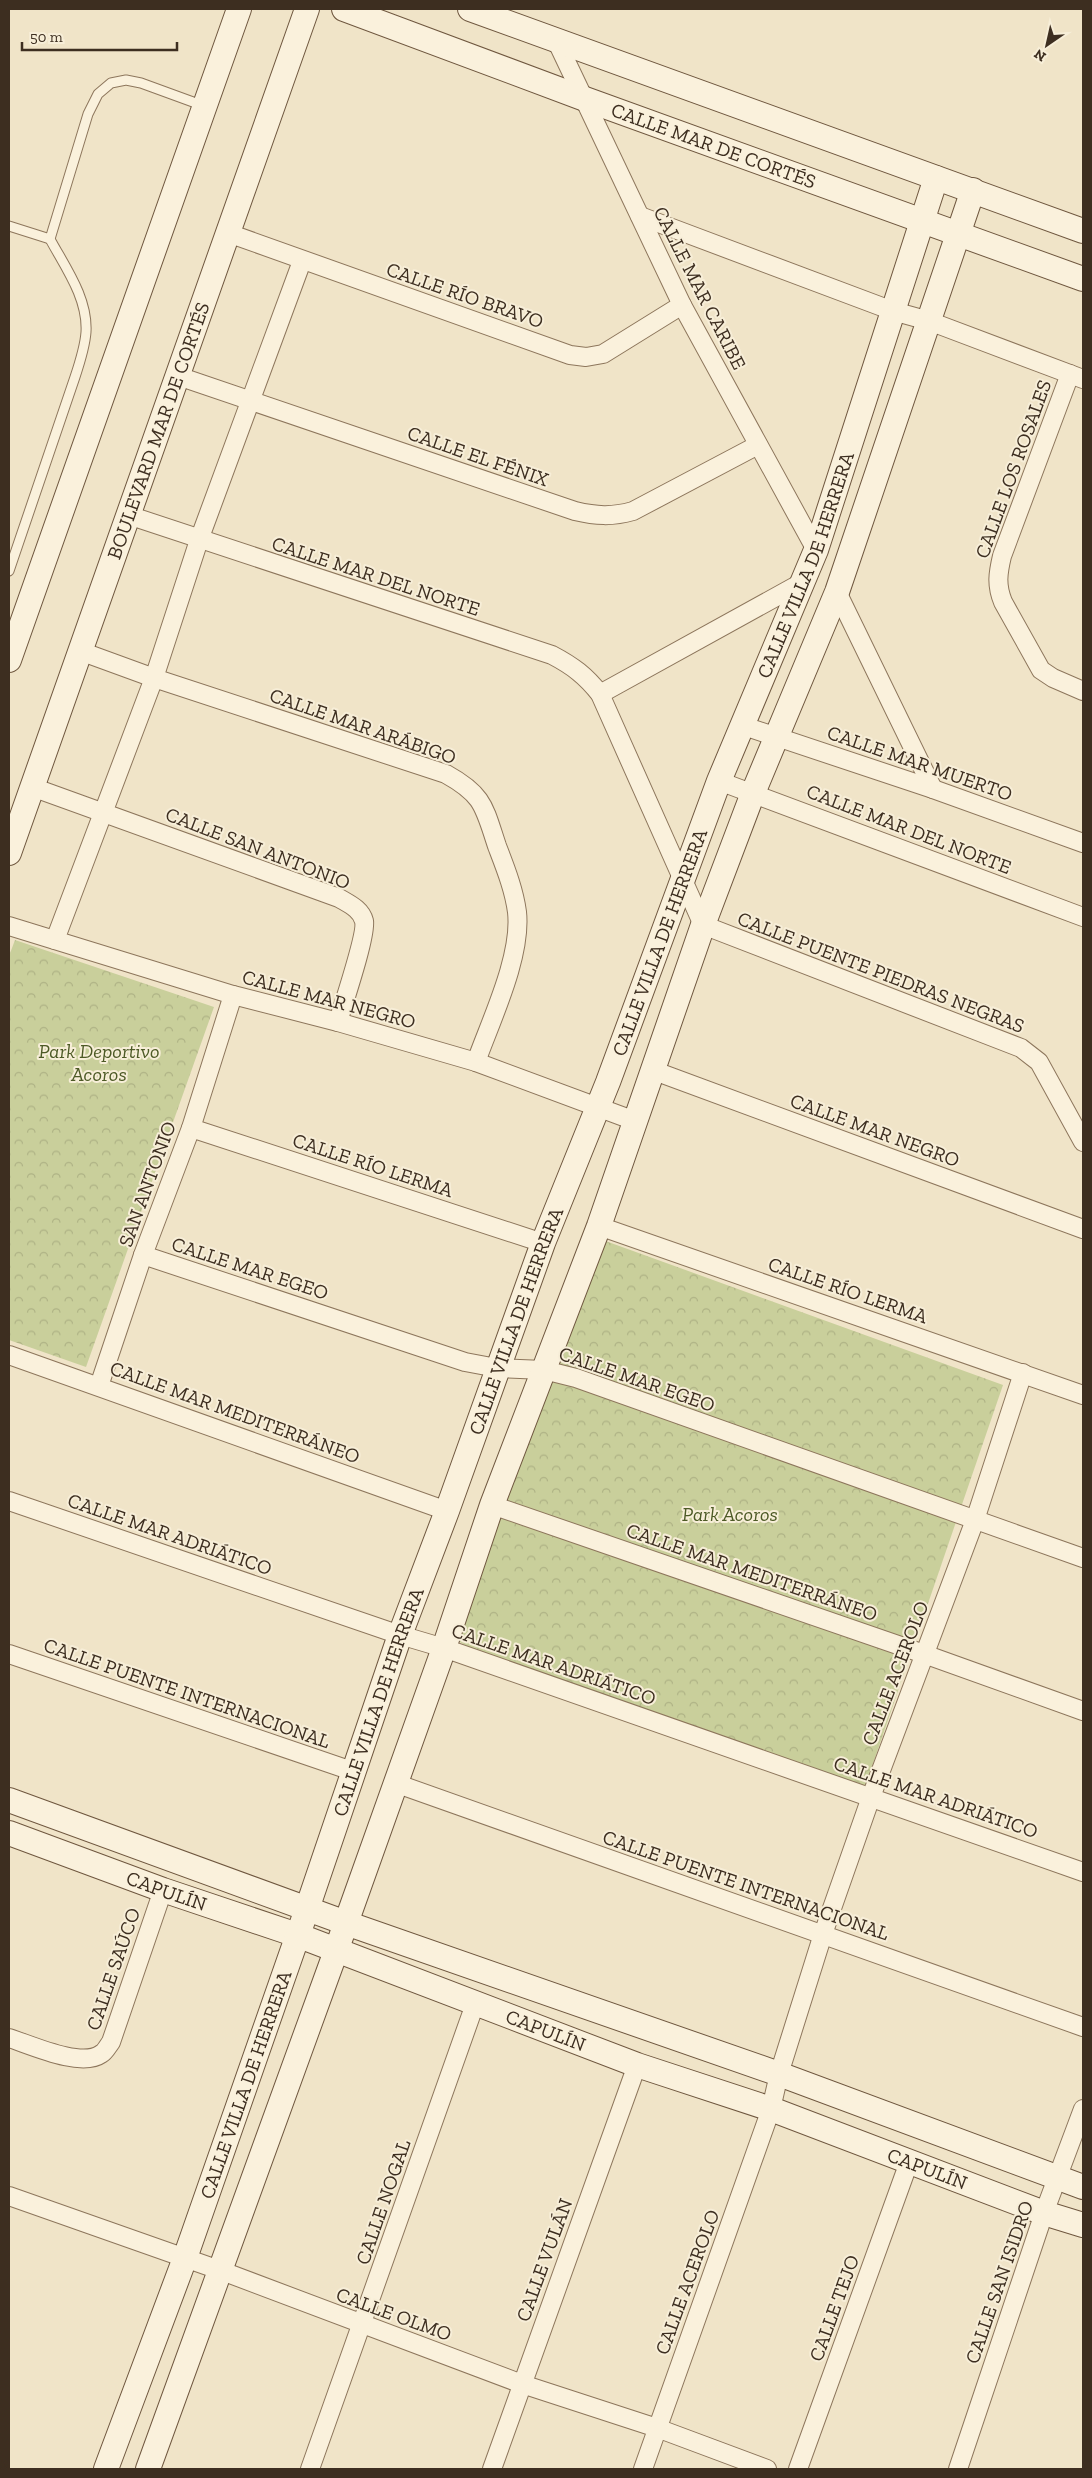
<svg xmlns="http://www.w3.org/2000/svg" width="1092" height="2478" font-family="'Zilla Slab',serif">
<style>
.park{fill:url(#park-crowns)}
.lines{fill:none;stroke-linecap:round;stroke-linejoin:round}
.lane-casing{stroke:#8d765c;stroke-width:11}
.street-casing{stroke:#8d765c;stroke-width:20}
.secondary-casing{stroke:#6f573f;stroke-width:26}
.lane{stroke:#faf1dc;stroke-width:9}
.street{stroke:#faf1dc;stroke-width:18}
.secondary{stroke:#faf1dc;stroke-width:24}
.labels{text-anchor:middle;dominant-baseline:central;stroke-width:4;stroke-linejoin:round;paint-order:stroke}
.street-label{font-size:20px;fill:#3d2e20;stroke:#f7eed8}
.park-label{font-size:20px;font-style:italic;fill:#4d5a26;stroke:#f7eed8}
</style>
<defs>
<pattern id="park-crowns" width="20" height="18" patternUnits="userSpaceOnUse" patternTransform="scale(1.25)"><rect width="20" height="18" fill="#c9cf9b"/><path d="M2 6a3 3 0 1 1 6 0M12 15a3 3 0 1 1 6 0" fill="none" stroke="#aeb285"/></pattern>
</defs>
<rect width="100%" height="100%" fill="#f0e4c8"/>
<g class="park">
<polygon points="15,940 214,1007 86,1367 9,1340 9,956"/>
<polygon points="600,1239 1003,1385 864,1790 472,1649 456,1640"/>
</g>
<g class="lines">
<g class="lane-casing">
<g id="lane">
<polyline points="9,226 50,239 88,114 98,94 111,83 126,80 141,83 204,106"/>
<path d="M9 571 75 377C80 362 85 347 86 332 88 298 65 267 50 239"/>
</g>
</g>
<g class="street-casing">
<g id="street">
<polyline points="556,40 682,305 816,550"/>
<polyline points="640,216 893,311 929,321 1083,379"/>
<polyline points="228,233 570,355 586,357 603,354 682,305"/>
<path d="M1070 374 1002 556C998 573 996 585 1003 602L1041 670 1053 678 1083 691"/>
<path d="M178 376 575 511C596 516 612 517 633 511L758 445"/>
<path d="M128 515 552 655C573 666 586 676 600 694L703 925 1021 1048 1039 1062 1083 1142"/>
<polyline points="837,592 933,789"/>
<path d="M80 651 154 678 446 774C484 795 484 807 497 846 505 867 514 889 517 912 522 956 491 1020 476 1062"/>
<polyline points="600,694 803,582"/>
<polyline points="741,725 933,789 1083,843"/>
<polyline points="719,781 1083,917"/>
<path d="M32 787 339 898C349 904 361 909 364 921 367 934 343 1005 338 1022"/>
<polyline points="9,926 233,995 338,1022 476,1062 635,1121"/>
<polyline points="55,940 154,678 199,540 302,261"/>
<polyline points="652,1070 1083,1229"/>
<polyline points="191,1128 543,1243"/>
<polyline points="599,1226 1083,1395"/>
<polyline points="143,1255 465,1362 497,1368 544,1370 576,1378 1083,1558"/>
<polyline points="9,1355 447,1511"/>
<polyline points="99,1386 143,1255 191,1128 233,995"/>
<polyline points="9,1501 400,1635 444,1648 1083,1872"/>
<polyline points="492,1505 924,1654 1083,1711"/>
<polyline points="9,1654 352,1771"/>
<polyline points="395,1783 1083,2027"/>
<path d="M9 2038C31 2045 81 2068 101 2054 105 2052 108 2046 111 2042L163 1890"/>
<polyline points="9,2196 222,2271 522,2384 657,2428 767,2469"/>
<polyline points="310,2469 475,2004"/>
<polyline points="492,2469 637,2065"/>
<polyline points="643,2469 771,2109 779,2074 823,1934 871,1797 975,1520 1023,1373"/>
<polyline points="798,2469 909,2162"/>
<polyline points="958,2469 1044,2213 1083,2109"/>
</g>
</g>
<g class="secondary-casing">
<g id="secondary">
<path id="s1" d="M344 9 585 99 1083 279"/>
<polyline points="470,9 1083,231"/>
<polyline points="9,660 239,9"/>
<path id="s2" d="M9 853 307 9"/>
<polyline points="9,1800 346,1923 779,2074 1083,2187"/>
<path id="s3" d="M9 1833 163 1890 297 1935 637 2065 771 2109 1044 2213 1083 2225"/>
<path id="s4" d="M106 2469 185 2258 307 1909 400 1635 447 1511 543 1243 608 1082 719 781 816 550 936 178"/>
<polyline points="148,2469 336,1951 444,1648 492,1505 599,1226 703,925 753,793 837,592 973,190"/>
</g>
</g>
<use href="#lane" class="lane"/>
<use href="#street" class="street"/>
<use href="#secondary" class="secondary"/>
</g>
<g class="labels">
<g class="street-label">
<text stroke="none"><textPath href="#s1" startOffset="394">CALLE MAR DE CORTÉS</textPath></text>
<text transform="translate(700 288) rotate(63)">CALLE MAR CARIBE</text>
<text transform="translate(465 295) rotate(19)">CALLE RÍO BRAVO</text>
<text stroke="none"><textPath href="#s2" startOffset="448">BOULEVARD MAR DE CORTÉS</textPath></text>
<text transform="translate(478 456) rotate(19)">CALLE EL FÉNIX</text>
<text transform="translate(1013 469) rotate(-70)">CALLE LOS ROSALES</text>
<text stroke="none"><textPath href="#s4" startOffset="2029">CALLE VILLA DE HERRERA</textPath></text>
<text transform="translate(376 576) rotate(18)">CALLE MAR DEL NORTE</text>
<text transform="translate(363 726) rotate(19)">CALLE MAR ARÁBIGO</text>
<text transform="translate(920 763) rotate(19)">CALLE MAR MUERTO</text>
<text transform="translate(909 829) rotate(21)">CALLE MAR DEL NORTE</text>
<text transform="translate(258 848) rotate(21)">CALLE SAN ANTONIO</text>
<text stroke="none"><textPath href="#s4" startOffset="1624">CALLE VILLA DE HERRERA</textPath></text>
<text transform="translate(881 972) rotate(21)">CALLE PUENTE PIEDRAS NEGRAS</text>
<text transform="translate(329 999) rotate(15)">CALLE MAR NEGRO</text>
<text transform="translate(875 1130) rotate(20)">CALLE MAR NEGRO</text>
<text transform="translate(373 1165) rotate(18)">CALLE RÍO LERMA</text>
<text transform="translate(147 1184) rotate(-70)">SAN ANTONIO</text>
<text transform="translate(250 1268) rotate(18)">CALLE MAR EGEO</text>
<text transform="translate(848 1290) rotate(19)">CALLE RÍO LERMA</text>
<text stroke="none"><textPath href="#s4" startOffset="1219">CALLE VILLA DE HERRERA</textPath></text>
<text transform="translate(637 1379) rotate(19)">CALLE MAR EGEO</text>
<text transform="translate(235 1412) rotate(20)">CALLE MAR MEDITERRÁNEO</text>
<text transform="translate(170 1534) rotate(19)">CALLE MAR ADRIÁTICO</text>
<text transform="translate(752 1572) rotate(19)">CALLE MAR MEDITERRÁNEO</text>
<text transform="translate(554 1664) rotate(19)">CALLE MAR ADRIÁTICO</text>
<text transform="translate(895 1673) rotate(-69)">CALLE ACEROLO</text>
<text transform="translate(187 1693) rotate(19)">CALLE PUENTE INTERNACIONAL</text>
<text stroke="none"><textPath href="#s4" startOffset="814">CALLE VILLA DE HERRERA</textPath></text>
<text transform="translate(936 1797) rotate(19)">CALLE MAR ADRIÁTICO</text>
<text transform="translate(746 1885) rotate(19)">CALLE PUENTE INTERNACIONAL</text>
<text stroke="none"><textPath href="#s3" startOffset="168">CAPULÍN</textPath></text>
<text transform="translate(113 1969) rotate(-71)">CALLE SAÚCO</text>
<text stroke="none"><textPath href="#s3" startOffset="572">CAPULÍN</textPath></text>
<text stroke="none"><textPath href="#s4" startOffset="409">CALLE VILLA DE HERRERA</textPath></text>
<text stroke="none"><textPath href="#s3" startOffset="978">CAPULÍN</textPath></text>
<text transform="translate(383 2202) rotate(-71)">CALLE NOGAL</text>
<text transform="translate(544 2260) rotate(-70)">CALLE VULÁN</text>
<text transform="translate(687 2282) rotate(-70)">CALLE ACEROLO</text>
<text transform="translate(999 2282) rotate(-71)">CALLE SAN ISIDRO</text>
<text transform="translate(834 2308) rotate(-70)">CALLE TEJO</text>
<text transform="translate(394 2314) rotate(20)">CALLE OLMO</text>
</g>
<g class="park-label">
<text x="99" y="1051">Park Deportivo<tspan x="99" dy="23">Acoros</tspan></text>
<text x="730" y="1514">Park Acoros</text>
</g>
</g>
<rect width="1092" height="2478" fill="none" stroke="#3d2e20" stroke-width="20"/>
<g transform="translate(1047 45) rotate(214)" stroke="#f7eed8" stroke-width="4" paint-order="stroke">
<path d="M0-4L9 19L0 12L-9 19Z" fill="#3d2e20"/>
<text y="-8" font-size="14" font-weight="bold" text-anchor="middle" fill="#3d2e20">N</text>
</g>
<path d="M22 42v8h155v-8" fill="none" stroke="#3d2e20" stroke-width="2.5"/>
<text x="30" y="42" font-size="15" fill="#3d2e20" stroke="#f7eed8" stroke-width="4" paint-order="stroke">50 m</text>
</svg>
